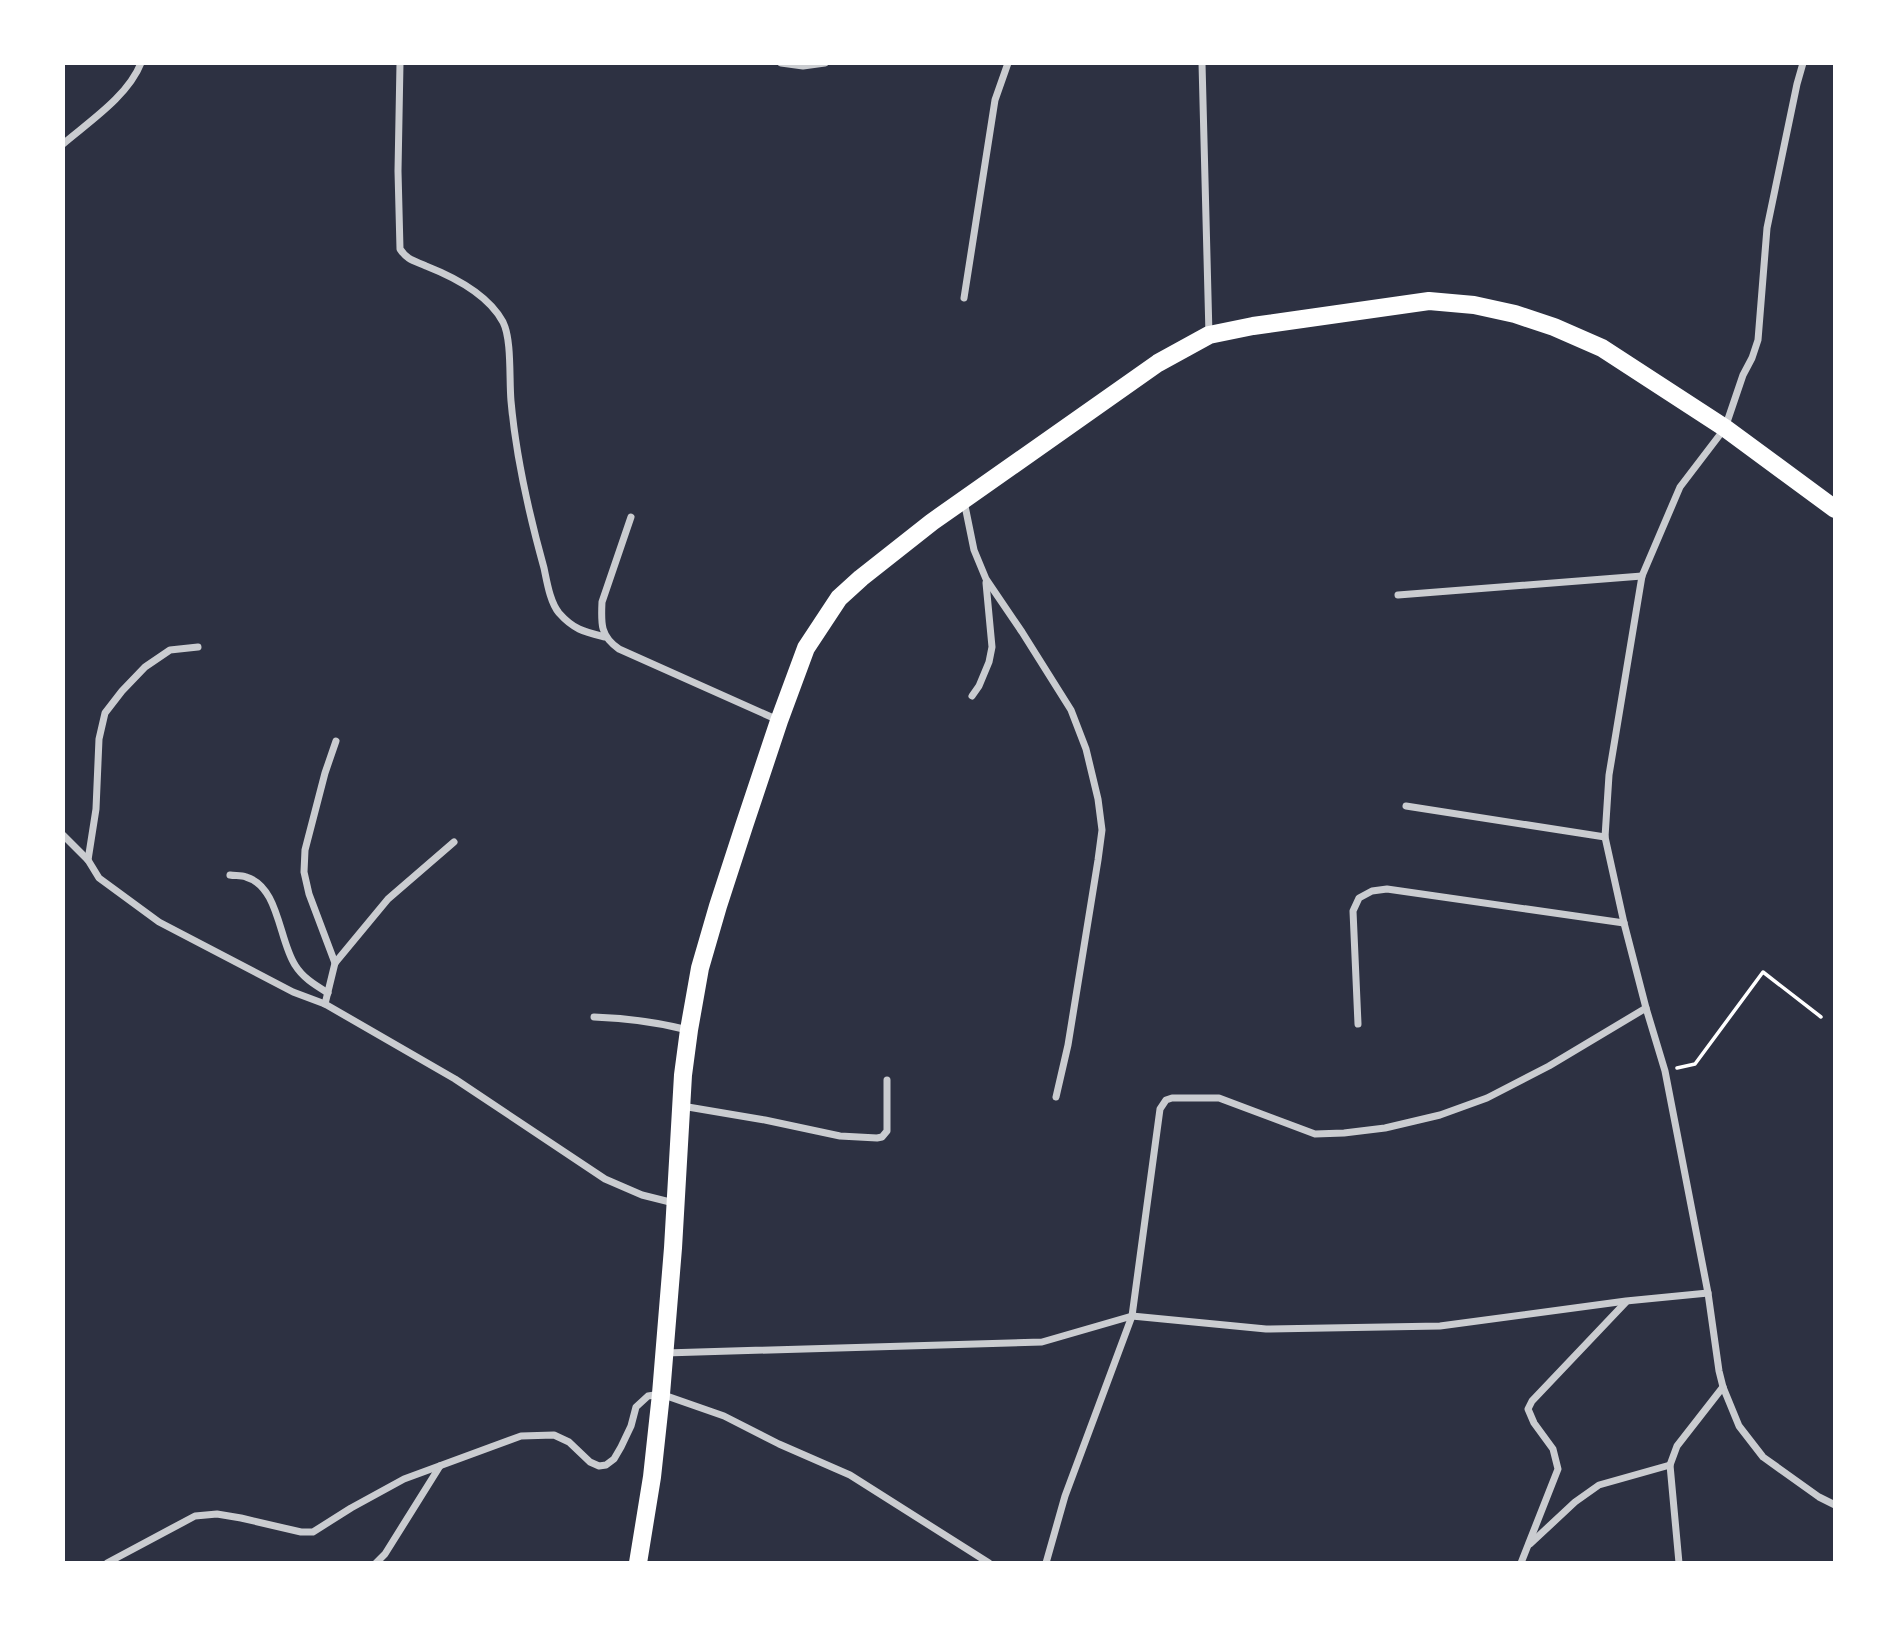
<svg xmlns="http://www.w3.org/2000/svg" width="1898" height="1626" font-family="'Sofia Sans Condensed',sans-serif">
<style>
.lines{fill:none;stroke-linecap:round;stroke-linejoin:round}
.path{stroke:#fff;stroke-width:3.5}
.minor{stroke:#caccd0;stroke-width:7}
.primary{stroke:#fff;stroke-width:18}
</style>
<rect width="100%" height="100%" fill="#2d3142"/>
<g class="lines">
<polyline class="path" points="1677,1068 1695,1064 1763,972 1821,1017"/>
<g class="minor">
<path d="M400 63 398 171 400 249C407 260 415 261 426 266 454 277 488 294 503 322 512 340 509 379 511 401 516 457 529 514 544 568 547 582 550 602 559 613 574 630 585 632 605 637"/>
<polyline points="781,63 803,66 825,63"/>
<polyline points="1202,63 1209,335"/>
<polyline points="1803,63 1797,84 1767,228 1758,340 1752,358 1743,375 1725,428 1680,487 1642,576 1609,775 1605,837 1624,923 1646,1008 1665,1071 1708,1293 1719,1371 1723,1387 1739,1426 1763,1457 1819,1497 1835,1505"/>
<path d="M63 144C90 121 128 96 141 63"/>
<polyline points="964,298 995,100 1008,63"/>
<polyline points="964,501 974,550 986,579 1022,632 1071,710 1086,749 1098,799 1102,830 1098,860 1068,1045 1056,1097"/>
<path d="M631 517 602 602C601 623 600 636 619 649L778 720"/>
<polyline points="1398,595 1642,576"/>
<polyline points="972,696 979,686 989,662 992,647 986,583"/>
<polyline points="1406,806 1605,837"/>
<polyline points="63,835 88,860 99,878 159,922 293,992 325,1004 455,1079 605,1179 642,1195 674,1203"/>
<polyline points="88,860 96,809 99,739 105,713 122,691 145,667 170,650 198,647"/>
<path d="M230 875C235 876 241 875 246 877 279 886 279 941 295 965 303 978 315 985 328 993"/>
<polyline points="335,963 309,894 304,872 305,850 325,773 336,741"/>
<polyline points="325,1004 335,963 388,899 454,842"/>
<path d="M594 1017C626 1018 657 1022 688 1030"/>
<polyline points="1358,1024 1353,911 1359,898 1372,891 1387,889 1624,923"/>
<polyline points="682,1106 765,1120 840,1136 877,1138 882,1137 887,1131 887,1080"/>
<polyline points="665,1353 1042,1342 1132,1316 1266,1329 1440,1326 1626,1301 1708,1293"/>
<polyline points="1530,1544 1575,1502 1599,1485 1670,1465"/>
<polyline points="107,1563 195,1516 217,1514 241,1518 301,1532 313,1532 351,1508 404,1479 521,1436 554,1435 569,1442 590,1462 599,1466 606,1465 614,1459 621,1447 631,1426 636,1407 648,1396 661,1394 724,1416 779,1444 850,1475 989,1563"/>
<polyline points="376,1563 385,1554 440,1466"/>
<polyline points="1046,1563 1065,1496 1132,1316 1160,1109 1166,1100 1172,1098 1219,1098 1315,1134 1344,1133 1385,1128 1440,1115 1487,1098 1549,1066 1646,1008"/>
<polyline points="1521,1563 1558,1469 1553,1449 1534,1423 1528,1409 1532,1401 1626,1302"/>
<polyline points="1679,1563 1670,1465 1677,1446 1723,1387"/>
</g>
<polyline class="primary" points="638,1563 652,1477 661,1394 673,1248 683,1075 689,1030 700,968 718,906 744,826 779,721 806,648 839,598 861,578 932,522 1158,363 1209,335 1253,326 1429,301 1474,305 1515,314 1554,327 1602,348 1725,428 1835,509"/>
</g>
<rect width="1898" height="1626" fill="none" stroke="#ffffff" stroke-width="130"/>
</svg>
